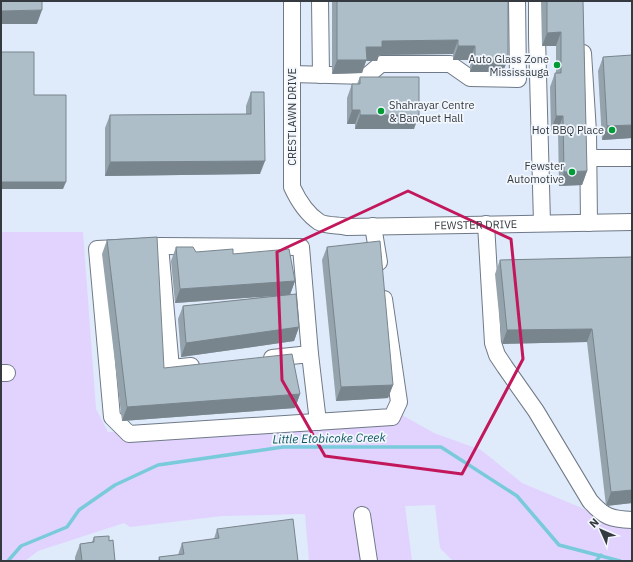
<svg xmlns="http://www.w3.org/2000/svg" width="633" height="562" font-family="'IBM Plex Sans',sans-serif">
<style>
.green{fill:#e1d3fe}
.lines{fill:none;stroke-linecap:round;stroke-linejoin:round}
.stream{stroke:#79cadb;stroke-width:3.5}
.minor-casing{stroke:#6f7987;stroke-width:18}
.minor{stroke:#fff;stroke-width:16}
.wall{fill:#95a3ad}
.shaded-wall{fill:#79858d}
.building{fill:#adbec9;stroke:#79858d}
.marked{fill:none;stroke:#c2185b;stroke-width:3;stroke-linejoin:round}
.poi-dot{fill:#009b35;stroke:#f2f7fd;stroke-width:1.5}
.labels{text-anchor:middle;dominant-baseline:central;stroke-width:3.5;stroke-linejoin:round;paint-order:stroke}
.poi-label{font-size:11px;fill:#353a40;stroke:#f2f7fd;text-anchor:end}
.street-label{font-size:11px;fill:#353a40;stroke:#f2f7fd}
.water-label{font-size:12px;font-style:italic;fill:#115763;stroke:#f2f7fd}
</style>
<rect width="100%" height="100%" fill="#dfeafa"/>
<polygon class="green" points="1,232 83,232 96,409 108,432 292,430 393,410 434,433 481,450 522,483 632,529 632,561 453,561 440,548 435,505 405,506 412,561 309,561 305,514 222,516 130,527 124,523 38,551 25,561 1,561"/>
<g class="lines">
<g class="stream">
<polyline points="8,561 21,546 67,527 79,510 115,485 158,465 283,447 441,447 517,496 559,545 620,561"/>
<polyline points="596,561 601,555"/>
</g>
<g class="minor-casing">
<g id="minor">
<path id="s1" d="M292 1V187C298 200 307 214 319 222 326 226 339 225 347 227L632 222"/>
<polyline points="320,1 321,75"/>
<polyline points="537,1 537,37 542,223"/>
<polyline points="583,53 588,132 589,223"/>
<polyline points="292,74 367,76 381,64 450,64 470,78 518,79 517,1"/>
<polyline points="588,158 632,158"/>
<path d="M486 224 493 343 497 355 505 367 536 411 590 501C604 517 611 519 632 520"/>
<polyline points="373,226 379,262"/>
<polyline points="160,246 301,247 310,354"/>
<polyline points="272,358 310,354 318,422"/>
<polyline points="191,366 171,368 160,246 97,249 112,417 129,434 392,417 399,402 384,299"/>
<polyline points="1,373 7,373"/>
<polyline points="362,515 369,561"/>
</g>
</g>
<use href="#minor" class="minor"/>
</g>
<g class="wall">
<polygon points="332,1 508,1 508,58 503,72 470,72 470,60 453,60 453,54 379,55 377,61 366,61 362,73 332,74"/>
<polygon points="541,1 583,1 587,171 582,185 559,186 558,130 551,130 550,87 555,73 556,73 556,46 542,46"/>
<polygon points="603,57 632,138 602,140 598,71"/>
<polygon points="360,77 414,129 355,129 355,124 347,124 347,98 352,84 357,84"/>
<polygon points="251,92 260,174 105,176 105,128 110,115 246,114 246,106"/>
<polygon points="107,240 164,368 300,394 295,408 122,421 102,254"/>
<polygon points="176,247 196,252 233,254 295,281 290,294 299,327 294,341 181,357 178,319 183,306 282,295 175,303 171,261"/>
<polygon points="327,247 393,385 388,398 336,401 322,260"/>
<polygon points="632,257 632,503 606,506 587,342 502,344 495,274 500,260"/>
<polygon points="217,529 298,561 158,561 159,557 178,555 182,543 214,539"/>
<polygon points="94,537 109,541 115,561 75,561 75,557 80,544 92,542"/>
</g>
<g class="shaded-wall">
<polygon points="42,10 37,24 1,24 1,11"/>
<polygon points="561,32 556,46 542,46 547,33"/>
<polygon points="458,40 453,54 379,55 377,61 366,61 362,73 332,74 337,60 382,41"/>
<polygon points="458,46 475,46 470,60 453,60"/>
<polygon points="508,58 503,72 470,72 475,59"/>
<polygon points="352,110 360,110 355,124 347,124"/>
<polygon points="360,115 419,115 414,129 355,129"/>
<polygon points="556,116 563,116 558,130 551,130"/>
<polygon points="632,125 632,138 602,140 607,126"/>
<polygon points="265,161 260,174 105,176 110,162"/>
<polygon points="587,171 582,185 559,186 564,172"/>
<polygon points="1,182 66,182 63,189 1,189"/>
<polygon points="295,281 290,295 175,303 180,289"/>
<polygon points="299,327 294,341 181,357 186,343"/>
<polygon points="592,329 587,342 502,344 507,330"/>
<polygon points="393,385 388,398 336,401 341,387"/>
<polygon points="300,394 295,408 122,421 127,407"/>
<polygon points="632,490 632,503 606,506 611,492"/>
</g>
<g class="building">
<polygon points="1,1 42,1 42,10 1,11"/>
<polygon points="337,1 508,1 508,58 475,59 475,46 458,46 458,40 382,41 382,47 366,47 367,60 337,60"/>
<polygon points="547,1 583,1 587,171 564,172 563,116 556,116 555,73 561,73 561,32 547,33"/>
<polygon points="1,52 34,52 34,95 66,95 66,182 1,182"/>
<polygon points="632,55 632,125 607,126 603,57"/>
<polygon points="360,77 419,77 419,115 360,115 360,110 352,110 352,84 360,84"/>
<polygon points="251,92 264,92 265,161 110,162 110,115 251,114"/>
<polygon points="157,237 164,368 292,354 300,394 127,407 107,240"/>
<polygon points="380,241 393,385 341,387 327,247"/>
<polygon points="176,247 193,247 196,252 233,249 233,254 289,249 295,281 180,289"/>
<polygon points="632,257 632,490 611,492 592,329 507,330 500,260"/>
<polygon points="296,294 299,327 186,343 183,306"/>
<polygon points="293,519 298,561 160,561 159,557 184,554 182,543 219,538 217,529"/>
<polygon points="109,536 109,541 113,540 115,561 82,561 80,544 94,542 94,537"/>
</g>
<path class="marked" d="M408 191 511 239 523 359 462 474 325 456 282 380 277 252Z"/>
<g class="poi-dot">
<circle cx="557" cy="65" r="4"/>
<circle cx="381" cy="111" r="4"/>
<circle cx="612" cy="130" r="4"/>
<circle cx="572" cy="172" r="4"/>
</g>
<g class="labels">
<g class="poi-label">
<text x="549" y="59">Auto Glass Zone<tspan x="549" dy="13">Mississauga</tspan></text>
<text x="389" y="105" text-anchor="start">Shahrayar Centre<tspan x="389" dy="13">&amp; Banquet Hall</tspan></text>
<text x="604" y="130">Hot BBQ Place</text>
<text x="564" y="166">Fewster<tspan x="564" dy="13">Automotive</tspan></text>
</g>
<g class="street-label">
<text transform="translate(292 117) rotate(-90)">CRESTLAWN DRIVE</text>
<text stroke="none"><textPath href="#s1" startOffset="388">FEWSTER DRIVE</textPath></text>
</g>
<g class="water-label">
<text transform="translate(329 438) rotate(-1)">Little Etobicoke Creek</text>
</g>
</g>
<rect width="633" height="562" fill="none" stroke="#353a40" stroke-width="4"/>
<g transform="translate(601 530) rotate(315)" stroke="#f2f7fd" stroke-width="3" paint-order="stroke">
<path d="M0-3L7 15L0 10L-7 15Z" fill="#353a40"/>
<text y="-6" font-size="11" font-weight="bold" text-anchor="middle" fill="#353a40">N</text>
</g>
</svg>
